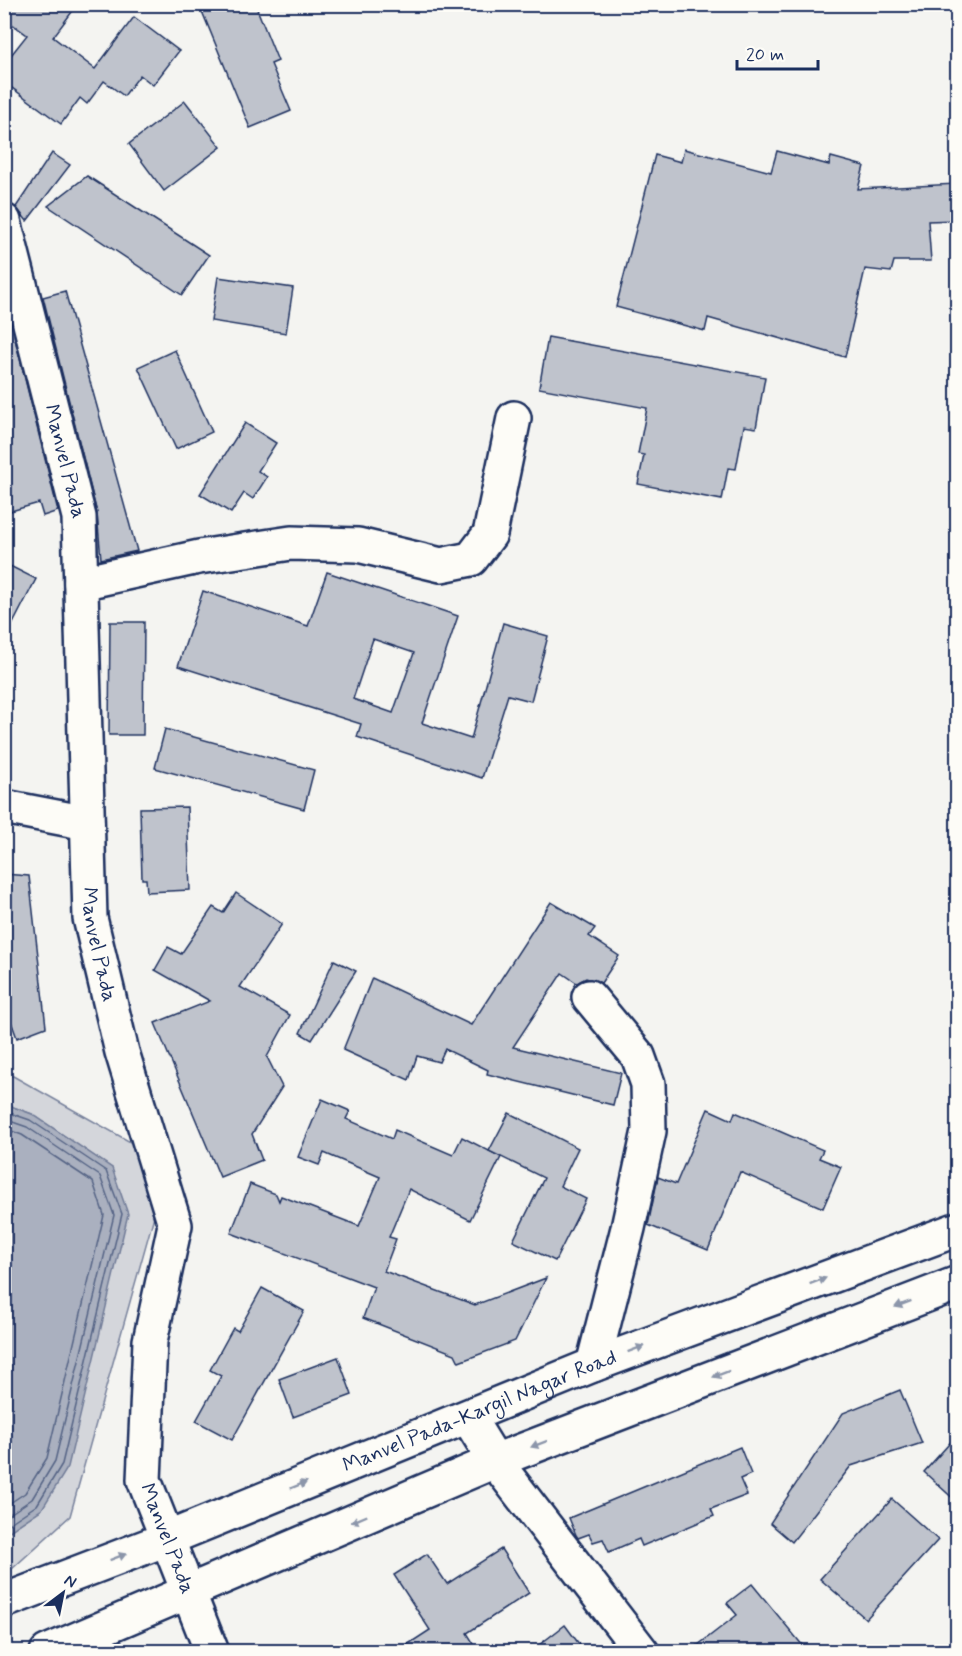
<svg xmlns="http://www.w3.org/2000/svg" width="962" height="1656" font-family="Mynerve,sans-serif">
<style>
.green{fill:#d4d6db;stroke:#78829c;stroke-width:1.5}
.water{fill:#aab0bf;stroke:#717c98;stroke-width:1.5}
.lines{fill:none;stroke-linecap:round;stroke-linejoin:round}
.shore{stroke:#546385;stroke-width:1.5}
.building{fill:#bfc3cc;stroke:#1b2f5e;stroke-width:1.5;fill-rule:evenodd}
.street-casing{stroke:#1b2f5e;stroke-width:38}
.secondary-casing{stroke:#1b2f5e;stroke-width:38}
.street{stroke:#fdfcf7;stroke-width:33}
.secondary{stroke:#fdfcf7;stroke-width:33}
.oneway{fill:#8c96aa}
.labels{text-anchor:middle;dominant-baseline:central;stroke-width:4.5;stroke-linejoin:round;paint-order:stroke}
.street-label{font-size:21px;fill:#1b2f5e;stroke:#fdfcf7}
</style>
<rect width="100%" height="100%" fill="#f4f4f1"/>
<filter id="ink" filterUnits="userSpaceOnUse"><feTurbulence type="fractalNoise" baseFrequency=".0167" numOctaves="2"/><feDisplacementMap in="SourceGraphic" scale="12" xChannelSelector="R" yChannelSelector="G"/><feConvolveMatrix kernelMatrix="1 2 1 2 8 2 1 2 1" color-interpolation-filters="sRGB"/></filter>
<g filter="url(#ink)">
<polygon class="green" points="13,1076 141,1148 156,1209 70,1516 13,1568 5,1570 5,1534 42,1509 112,1168 32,1114 5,1104 4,1077"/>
<polygon class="water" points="5,1104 32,1114 112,1168 128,1214 68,1467 42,1509 5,1534"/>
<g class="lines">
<g class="shore">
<polyline points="4,1111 30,1120 106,1171 122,1214 62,1464 37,1505 4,1527"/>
<polyline points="4,1119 27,1127 100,1176 114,1215 55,1461 32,1499 4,1518"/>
<polyline points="4,1128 22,1135 93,1182 104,1215 47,1458 25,1493 4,1507"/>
</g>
</g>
<g class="building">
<polygon points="4,4 78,4 53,37 95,69 134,17 179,51 153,85 140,75 124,96 104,81 87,104 80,98 61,124 4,82 4,64 27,35 4,18"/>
<polygon points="199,4 255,4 278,61 271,64 291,111 250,128"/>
<polygon points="185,101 221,147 164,191 129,144"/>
<polygon points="684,149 771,172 777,151 829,165 831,157 864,166 858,189 957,184 957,220 928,221 931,261 894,261 891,272 865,269 845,357 708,318 705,331 616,307 655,155 681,162"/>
<polygon points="52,153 70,165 27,221 16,207"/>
<polygon points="87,176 209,255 182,295 48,206"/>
<polygon points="218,277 293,288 286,333 211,321"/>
<polygon points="65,291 137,551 101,559 97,513 43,297"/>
<polygon points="7,307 58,511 43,516 39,503 4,513"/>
<polygon points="548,337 765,377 756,428 744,426 736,469 728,468 722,500 638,484 644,455 638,454 647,408 539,388"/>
<polygon points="175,350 212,432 176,449 138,367"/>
<polygon points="245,423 276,443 258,471 267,477 253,499 244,493 231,513 200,494"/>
<polygon points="4,563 36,579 4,641"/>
<path d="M327 572 458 616 422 723 471 739 503 623 548 636 531 701 508 695 482 778 357 737 361 724 178 666 203 591 308 626ZM373 639 414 653 393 713 353 699Z"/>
<polygon points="110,622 144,622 143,735 109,735"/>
<polygon points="165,729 314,770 304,809 155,768"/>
<polygon points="187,807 190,890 147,892 146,879 142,879 140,808"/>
<polygon points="4,874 29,876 46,1027 17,1038 4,1002"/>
<polygon points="236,893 282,924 240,987 290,1015 267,1057 282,1087 252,1134 262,1160 220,1177 155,1023 210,1001 155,970 168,947 181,954 213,907 223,913"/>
<polygon points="551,902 595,928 589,936 619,956 601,983 586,978 577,983 562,973 513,1047 621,1073 613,1105 487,1074 488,1070 445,1049 439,1062 417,1056 409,1080 343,1050 372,978 471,1025"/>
<polygon points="334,960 356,971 312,1040 300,1033"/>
<polygon points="322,1099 350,1111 346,1119 392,1139 395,1130 453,1155 462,1137 501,1157 470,1220 409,1189 389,1237 396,1239 384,1271 475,1305 546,1278 515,1341 459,1362 455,1354 363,1318 374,1287 231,1233 250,1184 276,1194 279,1201 281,1196 359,1226 380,1177 324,1153 319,1165 298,1157"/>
<polygon points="708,1109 732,1120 735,1112 823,1150 819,1158 841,1167 823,1208 740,1172 708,1250 648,1225 658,1177 676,1184"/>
<polygon points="509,1113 578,1148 560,1186 586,1199 555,1261 513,1241 544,1178 489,1151"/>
<polygon points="262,1288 304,1311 232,1440 196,1421 221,1376 210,1370 233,1328 238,1331"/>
<polygon points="338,1357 352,1395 293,1417 279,1379"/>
<polygon points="900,1390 922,1443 851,1466 792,1542 770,1523 843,1413"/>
<polygon points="957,1435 957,1502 924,1472"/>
<polygon points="740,1447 751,1474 740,1479 747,1495 711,1509 714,1516 642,1546 639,1539 609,1552 603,1539 593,1542 589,1534 578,1538 576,1535 569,1518"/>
<polygon points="892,1499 938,1540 866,1619 820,1579"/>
<polygon points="501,1549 529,1593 467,1633 479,1652 396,1652 430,1630 394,1575 427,1554 447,1584"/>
<polygon points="752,1584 808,1652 689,1652 737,1615 727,1603"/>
<polygon points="565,1625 585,1652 530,1652"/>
</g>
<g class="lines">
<g class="street-casing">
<g id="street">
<polyline points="81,583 199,557 291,543 358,545 441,565 471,559 490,534 514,418"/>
<polyline points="4,807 87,823"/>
<polyline points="589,997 638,1056 648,1084 649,1131 628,1228 593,1365"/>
<polyline points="468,1417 495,1461 642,1652"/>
</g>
</g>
<g class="secondary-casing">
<g id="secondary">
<path id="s1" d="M4 221 79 517 90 918 122 1052 175 1225 150 1341 144 1480 212 1652"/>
<path id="s2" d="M4 1601 169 1538 593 1365 958 1229"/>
<polyline points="47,1652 495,1461 958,1283"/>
</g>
</g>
<use href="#street" class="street"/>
<use href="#secondary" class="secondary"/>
</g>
<defs><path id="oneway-solid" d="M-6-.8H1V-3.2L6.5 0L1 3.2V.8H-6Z" transform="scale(1.5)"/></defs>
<g class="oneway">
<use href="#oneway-solid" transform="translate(818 1281) rotate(-21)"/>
<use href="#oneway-solid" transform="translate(903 1304) rotate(159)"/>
<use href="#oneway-solid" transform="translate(636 1349) rotate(-21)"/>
<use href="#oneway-solid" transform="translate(721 1374) rotate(159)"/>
<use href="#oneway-solid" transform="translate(539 1444) rotate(159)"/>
<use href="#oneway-solid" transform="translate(299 1485) rotate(-22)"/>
<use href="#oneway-solid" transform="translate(359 1519) rotate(157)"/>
<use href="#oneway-solid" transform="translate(118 1557) rotate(-21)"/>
</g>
</g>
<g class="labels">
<g class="street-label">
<text stroke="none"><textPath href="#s1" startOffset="248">Manvel Pada</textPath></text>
<text stroke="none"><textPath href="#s1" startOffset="734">Manvel Pada</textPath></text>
<text stroke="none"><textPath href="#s2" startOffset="512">Manvel Pada-Kargil Nagar Road</textPath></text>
<text stroke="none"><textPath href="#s1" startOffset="1346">Manvel Pada</textPath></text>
</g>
</g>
<rect width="962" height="1656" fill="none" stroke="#fdfcf7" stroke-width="24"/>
<rect x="12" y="12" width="938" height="1632" fill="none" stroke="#1b2f5e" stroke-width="2" filter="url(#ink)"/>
<g transform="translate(63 1593) rotate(32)" stroke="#fdfcf7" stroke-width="4.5" paint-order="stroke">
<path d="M0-4.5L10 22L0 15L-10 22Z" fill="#1b2f5e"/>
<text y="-9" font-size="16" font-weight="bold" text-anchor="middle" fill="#1b2f5e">N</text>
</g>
<path d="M737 60v9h81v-9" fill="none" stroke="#1b2f5e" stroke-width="3"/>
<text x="746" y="60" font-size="18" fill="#1b2f5e" stroke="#fdfcf7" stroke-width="4.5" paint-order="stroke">20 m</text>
</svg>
